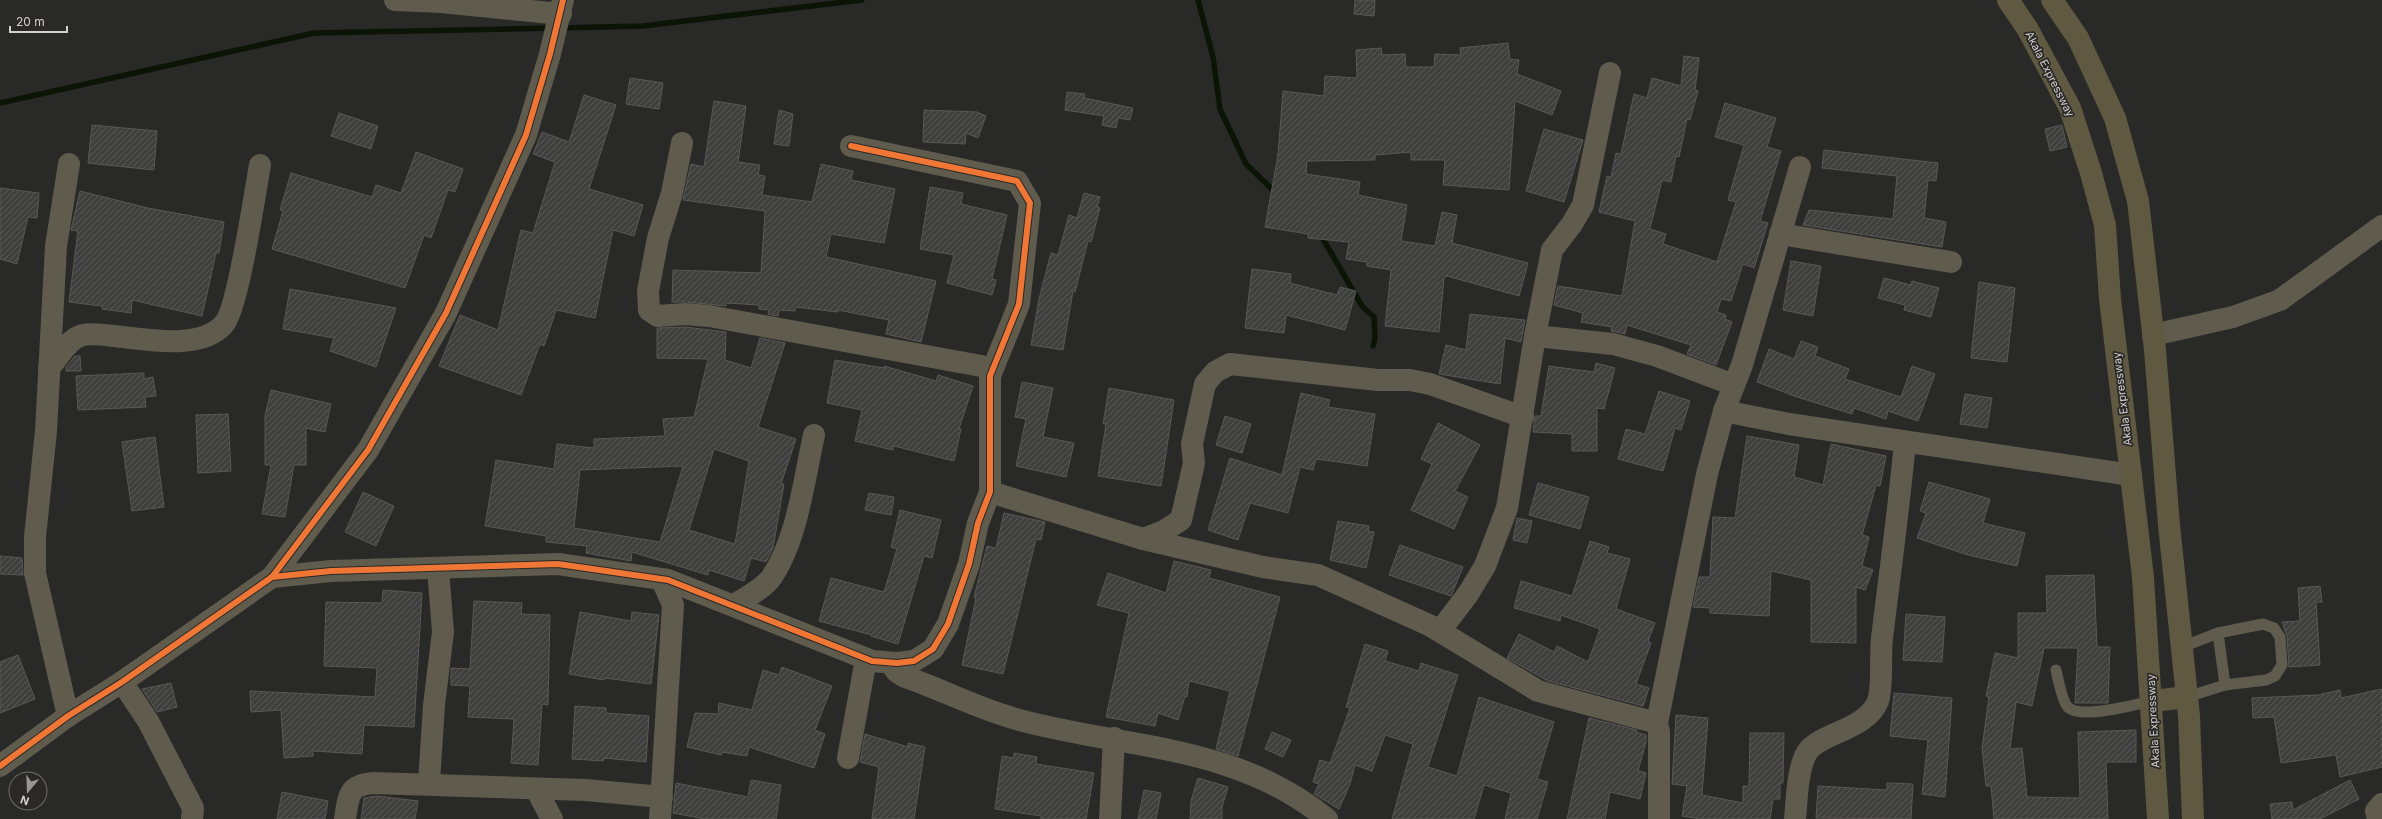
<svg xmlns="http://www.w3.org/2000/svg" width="2382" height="819" font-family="Inter,sans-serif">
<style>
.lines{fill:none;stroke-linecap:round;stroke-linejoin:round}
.stream{stroke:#0c1405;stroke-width:5.5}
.building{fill:url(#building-hatch);stroke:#595857;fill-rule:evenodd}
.lane{stroke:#5f5b4d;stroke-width:11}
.street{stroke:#5f5b4d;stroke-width:22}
.primary{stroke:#5e5940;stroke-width:22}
.cycleway-casing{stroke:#2a2927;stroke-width:8}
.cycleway{stroke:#f07635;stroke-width:6}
.labels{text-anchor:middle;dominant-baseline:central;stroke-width:3.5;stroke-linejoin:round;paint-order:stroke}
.street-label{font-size:11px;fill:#d2d1d0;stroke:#2a2927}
</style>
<defs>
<pattern id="building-hatch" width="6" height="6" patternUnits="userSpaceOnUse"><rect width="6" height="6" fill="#3f3f3e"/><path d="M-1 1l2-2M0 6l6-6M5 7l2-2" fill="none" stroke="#5a5a59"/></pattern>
</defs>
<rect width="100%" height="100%" fill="#292928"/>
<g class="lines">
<g class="stream">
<polyline points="1198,0 1213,57 1220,109 1246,164 1277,194"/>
<polyline points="560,28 643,26 862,0"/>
<polyline points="0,103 314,33 552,28"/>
<polyline points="1320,234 1362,306 1374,317 1375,339 1373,346"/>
</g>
</g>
<g class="building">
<polygon points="1355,0 1375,0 1374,16 1354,14"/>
<polygon points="1508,43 1510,59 1519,60 1517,74 1561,91 1552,115 1515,101 1509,190 1443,185 1445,160 1411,160 1411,152 1375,155 1375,160 1307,161 1306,174 1360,182 1358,195 1407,205 1401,241 1435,246 1442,212 1457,215 1452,243 1528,263 1519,296 1447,276 1444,278 1439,332 1385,326 1391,270 1367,266 1367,262 1346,259 1349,242 1308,238 1308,234 1265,227 1278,155 1283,91 1324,96 1325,76 1357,78 1356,50 1381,48 1382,55 1405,54 1406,67 1434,67 1435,54 1461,55 1460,48"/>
<polygon points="1684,56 1699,58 1695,90 1698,91 1690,120 1687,119 1679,157 1676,156 1671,182 1662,180 1650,229 1666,234 1663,244 1717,262 1736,202 1728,200 1744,145 1715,137 1725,103 1776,118 1767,147 1781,151 1760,221 1768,223 1754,268 1743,264 1731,301 1721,299 1717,312 1726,315 1725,319 1732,322 1716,365 1687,354 1691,345 1627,325 1625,334 1611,331 1612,327 1581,322 1583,313 1554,305 1558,286 1622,296 1635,221 1599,212 1607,176 1611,177 1616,153 1621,154 1634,94 1647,98 1652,78 1681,86"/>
<polygon points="630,78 663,83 659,109 626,104"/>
<polygon points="1067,92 1085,94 1084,98 1133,108 1130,120 1118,118 1116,128 1102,125 1104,116 1065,110"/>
<polygon points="584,95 616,105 589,189 643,205 634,236 613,230 595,318 556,310 544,346 540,344 521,395 439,366 460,315 498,330 521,230 533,233 555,162 533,154 542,132 569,142"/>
<polygon points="714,101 746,106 738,162 760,165 758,175 765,176 762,195 812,202 821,164 853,171 851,180 895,189 884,243 831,234 826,257 936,281 921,342 886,334 889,320 838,310 838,312 795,307 795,311 779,310 778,316 768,314 769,310 759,309 759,305 726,303 726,306 686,302 672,302 673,270 761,273 765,211 683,200 691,164 704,167"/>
<polygon points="779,110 793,114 789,146 774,144"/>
<polygon points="924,110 977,112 986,116 978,138 966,133 965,144 923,142"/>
<polygon points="339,113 378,126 371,149 331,136"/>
<polygon points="92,125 157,131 154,170 88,163"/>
<polygon points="2062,125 2067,147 2050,151 2045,129"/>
<polygon points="1544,129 1583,140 1564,202 1526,191"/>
<polygon points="1824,150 1938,163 1936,181 1928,180 1924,218 1946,222 1942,247 1803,225 1809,210 1893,219 1897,176 1822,168"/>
<polygon points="416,152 463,169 455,192 448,190 431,238 424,235 405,288 272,249 283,211 280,210 291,173 372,197 376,185 401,193"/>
<polygon points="930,187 963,193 961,204 1007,215 992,279 996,280 992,295 947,283 954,255 920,249"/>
<polygon points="0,188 39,193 37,218 28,217 17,264 0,259"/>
<polygon points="80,191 148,208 224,222 219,253 216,253 202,316 132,300 131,313 102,309 102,306 69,302 78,231 71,230"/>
<polygon points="1084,193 1100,197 1097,207 1100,208 1091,242 1088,241 1075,292 1073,291 1063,350 1031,345 1039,299 1051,253 1058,255 1069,215 1077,218"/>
<polygon points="1791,261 1821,266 1813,316 1783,310"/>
<polygon points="1252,269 1291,274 1290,283 1337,295 1340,287 1356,291 1345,330 1286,315 1284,333 1245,328"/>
<polygon points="1884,278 1911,285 1912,281 1939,288 1931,317 1904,310 1905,305 1878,298"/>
<polygon points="1979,282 2015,288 2007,362 1971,358"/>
<polygon points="290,289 396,308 376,367 330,351 334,338 283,329"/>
<polygon points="1470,314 1525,320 1521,342 1505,338 1500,384 1439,374 1446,345 1466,350"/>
<path d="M685 327 726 332 725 360 751 368 760 338 785 343 758 427 796 439 781 484H784L773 548 766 562 751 558 744 581 709 570 708 575 632 552 631 561 586 553 587 546 546 542V536L485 526 496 460 554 469 557 444 594 448V439L665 436 663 419 694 417 708 359 657 358V328ZM714 449 749 461 735 544 689 530ZM683 466 660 542 574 528 580 470Z"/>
<polygon points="1801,341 1818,347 1815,356 1849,369 1845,379 1901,397 1912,366 1935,374 1918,421 1888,411 1886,419 1854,408 1852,414 1797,397 1757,382 1769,349 1794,359"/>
<polygon points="75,356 80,356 81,371 66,371 66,367"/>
<polygon points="835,360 884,368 884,366 936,381 938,375 973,386 959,429 961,429 954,461 894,446 893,450 855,441 862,410 827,403"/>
<polygon points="1596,363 1615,368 1604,409 1597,408 1597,451 1572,451 1572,434 1533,432 1535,416 1541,416 1549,366 1594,372"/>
<polygon points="144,373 144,379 153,377 156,396 145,397 146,407 78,410 76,376"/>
<polygon points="1022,382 1053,388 1043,437 1074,443 1066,477 1016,466 1026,419 1015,417"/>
<polygon points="1109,388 1174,400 1161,486 1098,476 1106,424 1103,424"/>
<polygon points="271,390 331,404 325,432 306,428 306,465 294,465 285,517 262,514 271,465 265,465 265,416"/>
<polygon points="1659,391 1690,401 1681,430 1675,428 1663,471 1618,459 1626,429 1645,434"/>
<polygon points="1301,393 1330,400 1328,407 1375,414 1367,466 1316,459 1313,470 1300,467 1288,513 1250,503 1238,540 1208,530 1230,458 1282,475"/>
<polygon points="1965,394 1992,398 1987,428 1960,424"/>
<polygon points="228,414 231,471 198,473 196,415"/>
<polygon points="1225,416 1251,424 1242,453 1216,445"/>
<polygon points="1438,423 1480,445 1455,491 1468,497 1454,529 1411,510 1432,464 1421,459"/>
<polygon points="1747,436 1799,445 1794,477 1823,485 1831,444 1886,456 1880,486 1876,485 1862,535 1869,537 1862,566 1873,570 1865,590 1856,587 1856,643 1811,642 1811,580 1771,571 1769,616 1710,613 1710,608 1693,607 1699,577 1710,577 1713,517 1735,518"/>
<polygon points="155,437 164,507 132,511 122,442"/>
<polygon points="1929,482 1990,499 1983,523 2025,533 2017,566 1968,555 1917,538 1926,513 1920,511"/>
<polygon points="1538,483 1589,497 1580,529 1529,515"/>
<polygon points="363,492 394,506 376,546 345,532"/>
<polygon points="869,493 894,497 891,515 865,510"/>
<polygon points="900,510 941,520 932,558 924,556 898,644 871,636 872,635 819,621 831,578 884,592 897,549 891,547"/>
<polygon points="1004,513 1045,522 1041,540 1036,539 1003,674 962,665 976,598 974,597 987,546 996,548"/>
<polygon points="1517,518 1532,521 1527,543 1513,540"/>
<polygon points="1338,521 1369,526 1368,531 1374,532 1366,568 1330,560"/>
<polygon points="1590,541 1609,547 1607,553 1630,559 1616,609 1655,623 1648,641 1651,643 1636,684 1649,688 1643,706 1548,681 1507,658 1519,634 1554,652 1557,646 1588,662 1600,629 1561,615 1560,621 1514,608 1521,581 1572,596"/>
<polygon points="1400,545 1463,567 1451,596 1389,575"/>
<polygon points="0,556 22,558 23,575 0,574"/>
<polygon points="1174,561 1211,570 1209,578 1280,597 1238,756 1216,749 1230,691 1189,681 1187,697 1185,696 1178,720 1158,713 1155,726 1106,717 1129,613 1097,605 1108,573 1166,593"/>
<polygon points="2094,575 2097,647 2110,647 2108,703 2075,703 2078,648 2044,648 2032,706 2016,702 2010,749 2022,748 2027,797 2080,798 2078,732 2136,730 2136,762 2106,762 2108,819 1994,819 1991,786 1986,786 1982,748 1989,697 1986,696 1995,653 2018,658 2018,613 2047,613 2046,576"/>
<polygon points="2320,586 2322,602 2316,602 2320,665 2289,667 2287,636 2282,622 2300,621 2298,588"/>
<polygon points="383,590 422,593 414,727 364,725 362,754 313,751 313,756 284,758 281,710 251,712 250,691 375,697 377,668 324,666 326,602 382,603"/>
<polygon points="474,601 522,603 521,614 550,615 548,705 542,704 538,765 511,763 514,719 468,717 470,686 451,685 451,668 470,669"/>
<polygon points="580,612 631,621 632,612 659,615 651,684 604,678 604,680 569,674"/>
<polygon points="1906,614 1945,617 1942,662 1903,660"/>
<polygon points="1365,644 1388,651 1385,661 1419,671 1421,663 1458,675 1428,767 1457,776 1479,697 1554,722 1537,779 1548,782 1537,819 1505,819 1511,793 1484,785 1474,819 1392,819 1413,744 1385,735 1372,771 1355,765 1350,784 1339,809 1314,794 1319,784 1313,782 1320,760 1330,763 1350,708 1346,707"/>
<polygon points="18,655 35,699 0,713 0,662"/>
<polygon points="782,667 832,686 815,730 825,734 814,768 749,747 747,756 722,752 721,755 687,747 695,713 718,714 719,703 752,710 763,670 779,675"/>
<polygon points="171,683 177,707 157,712 142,689"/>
<polygon points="2382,689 2382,767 2340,777 2336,755 2281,763 2274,717 2253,718 2252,698 2318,695 2340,690 2341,698"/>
<polygon points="1894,693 1952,698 1945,797 1922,794 1928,740 1890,736"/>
<polygon points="575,706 606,708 606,713 649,716 646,762 604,758 603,761 572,759"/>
<polygon points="1676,715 1708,718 1702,795 1743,803 1743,786 1749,786 1750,733 1784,733 1783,783 1780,783 1780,799 1773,799 1770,819 1700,819 1682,816 1687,786 1672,784"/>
<polygon points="1589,718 1637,730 1636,732 1646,735 1646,742 1638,771 1646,773 1640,799 1610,792 1605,819 1567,819"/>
<polygon points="1272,732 1291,740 1283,757 1265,749"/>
<polygon points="865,734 908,747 908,743 925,747 914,819 872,819 879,767 860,762"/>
<polygon points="1014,753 1037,757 1036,764 1094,773 1086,819 1041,819 1041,816 995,809 1002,756 1014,758"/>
<polygon points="1198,778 1228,787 1222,807 1222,819 1190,819 1191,801"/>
<polygon points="751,780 781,785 776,819 705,819 673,813 676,783 748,797"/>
<polygon points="2350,780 2359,799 2320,819 2272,819 2270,804 2292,802 2293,810"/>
<polygon points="1887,783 1913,784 1911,819 1816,818 1818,786 1887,790"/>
<polygon points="1144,790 1161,793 1156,819 1138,819"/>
<polygon points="282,792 328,801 325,819 277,819"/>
<polygon points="377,796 418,801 415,819 361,819 364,798"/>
</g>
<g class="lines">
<g class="lane">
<polyline points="2218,633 2225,685"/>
<polyline points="2182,647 2218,633 2263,624 2274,628 2280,637 2282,665 2275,676 2266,680 2225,685 2187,697"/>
<path d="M2056 670C2058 679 2062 700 2067 706 2078 721 2135 704 2152 701"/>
</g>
<g class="street">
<polyline points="395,0 441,2 561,14"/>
<polyline points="682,143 672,193 658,238 648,291 649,310 658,316 685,314 709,316 992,368"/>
<polyline points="1780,234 1951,262"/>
<polyline points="2153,335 2233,317 2280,300 2382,226"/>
<polyline points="1535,336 1613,344 1657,356 1734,385"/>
<path d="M49 368C59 357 68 339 83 335 93 333 104 335 114 336 145 339 201 351 224 324 238 309 255 192 260 165"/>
<polyline points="1724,411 1789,424 2131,475"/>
<polyline points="990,492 1143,539 1263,567 1318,575 1431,626 1538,691 1657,723 1659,732 1659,819"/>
<polyline points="1143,539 1164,531 1181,520 1194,463 1192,444 1205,384 1215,372 1230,364 1378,380 1410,380 1430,384 1523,417"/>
<polyline points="272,577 331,571 558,564 668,580 872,661 897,663 914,661 933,649 948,624 969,564 978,523 990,492 990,376 1019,304 1030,203 1017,181 851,146"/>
<path d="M734 605C745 598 763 589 771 578 797 541 804 480 814 435"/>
<polyline points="1440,631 1468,594 1485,566 1507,508 1535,336 1552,250 1572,224 1583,205 1610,73"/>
<path d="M891 663 896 671 903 676C941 689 976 708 1016 719 1125 749 1234 743 1327 819"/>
<polyline points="122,682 148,721 193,808 192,819"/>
<polyline points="68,716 35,573 35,537 46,431 56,246 69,164"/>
<polyline points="1657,723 1707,474 1724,411 1742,365 1800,167"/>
<polyline points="848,758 866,659"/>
<polyline points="0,766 68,716 122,682 272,577 368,450 446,313 526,135 550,54 563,0"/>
<polyline points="429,783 434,705 443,632 438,569"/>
<polyline points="536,789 552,819"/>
<path d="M345 819C349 796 347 785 374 783L586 790 662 797"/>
<polyline points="660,819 673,605 662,580"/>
<polyline points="1110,819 1114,738"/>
<path d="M1795 819C1797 799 1797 775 1805 756 1814 733 1866 732 1878 701 1883 687 1880 654 1882 638 1890 572 1899 508 1905 442"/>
<polyline points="2378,819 2376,811 2382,804"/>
</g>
<g class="primary">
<polyline points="2008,0 2027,28 2070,108 2091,173 2105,225 2110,299 2143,577 2158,819"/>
<polyline points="2052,0 2078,38 2115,118 2138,201 2155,350 2169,525 2189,716 2193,819"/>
<polyline points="2152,701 2187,697"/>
</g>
<g class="cycleway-casing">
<g id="cycleway">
<polyline points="272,577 331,571 558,564 668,580 872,661 897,663 914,661 933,649 948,624 969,564 978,523 990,492 990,376 1019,304 1030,203 1017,181 851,146"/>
<polyline points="0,766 68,716 122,682 272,577 368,450 446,313 526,135 550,54 563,0"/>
</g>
</g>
<use href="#cycleway" class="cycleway"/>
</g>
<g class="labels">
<g class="street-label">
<text transform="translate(2050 74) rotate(63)">Akala Expressway</text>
<text transform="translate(2122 399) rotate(-97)">Akala Expressway</text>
<text transform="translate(2153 721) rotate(-93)">Akala Expressway</text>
</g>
</g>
<g transform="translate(28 791) rotate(199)"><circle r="19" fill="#2a2927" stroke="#6d6c6b"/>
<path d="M0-3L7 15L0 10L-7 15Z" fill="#979695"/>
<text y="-6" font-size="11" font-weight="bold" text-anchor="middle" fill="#d2d1d0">N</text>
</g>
<path d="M10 26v6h57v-6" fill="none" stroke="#d2d1d0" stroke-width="2"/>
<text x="16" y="26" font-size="12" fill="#d2d1d0" stroke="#2a2927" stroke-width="3" paint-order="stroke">20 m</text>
</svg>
